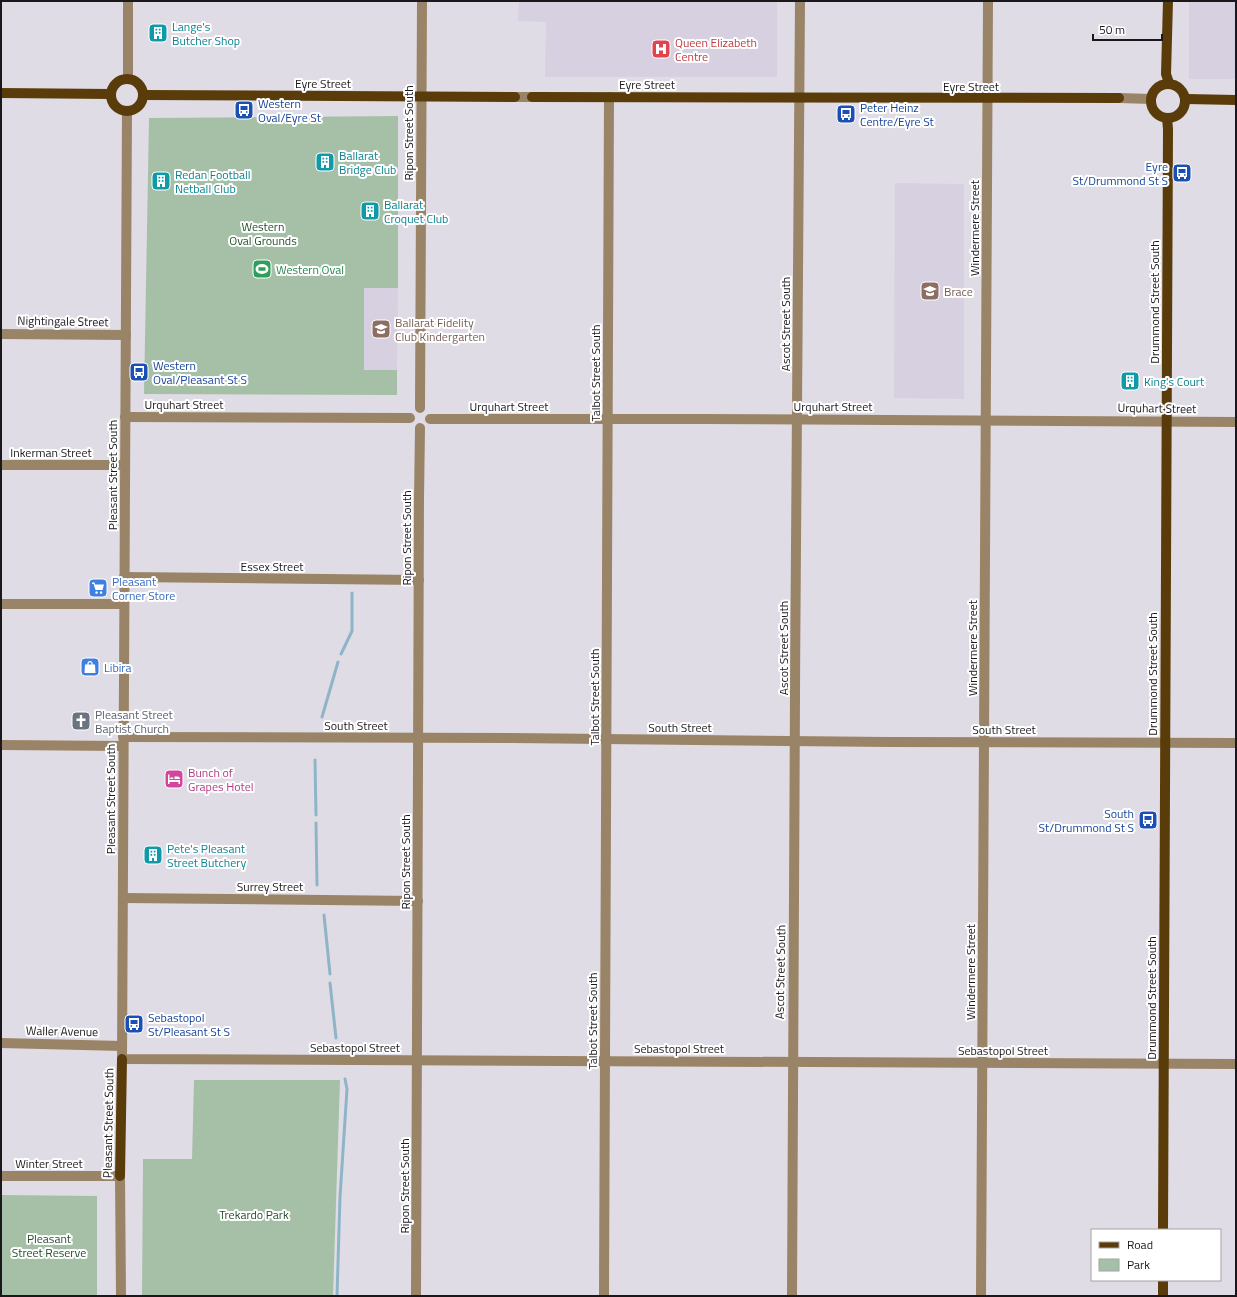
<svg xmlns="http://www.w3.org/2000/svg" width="1237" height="1297" font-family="'Titillium Web',sans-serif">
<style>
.built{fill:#d7d0e0}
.green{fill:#a6c0a8}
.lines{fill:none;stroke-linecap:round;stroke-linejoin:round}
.stream{stroke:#8eb5c7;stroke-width:3}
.minor{stroke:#9a8467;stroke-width:10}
.major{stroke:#5a3c0a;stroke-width:10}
.labels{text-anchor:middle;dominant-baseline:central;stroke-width:4;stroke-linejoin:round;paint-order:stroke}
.culture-label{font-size:12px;fill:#0d838f;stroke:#fff;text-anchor:start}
.health-label{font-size:12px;fill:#be3a42;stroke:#fff;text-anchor:start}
.street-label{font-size:12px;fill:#1a181b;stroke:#fff}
.transit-label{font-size:12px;fill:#164399;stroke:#fff;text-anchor:start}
.park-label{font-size:12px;fill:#234f2a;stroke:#fff}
.leisure-label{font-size:12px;fill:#27864d;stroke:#fff;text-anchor:start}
.education-label{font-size:12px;fill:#785e54;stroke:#fff;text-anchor:start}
.shop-label{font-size:12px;fill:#366cbe;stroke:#fff;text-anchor:start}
.worship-label{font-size:12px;fill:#5b616d;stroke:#fff;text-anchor:start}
.hotel-label{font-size:12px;fill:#b23c85;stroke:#fff;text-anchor:start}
</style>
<rect width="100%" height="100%" fill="#e0dce5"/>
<g class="built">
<polygon points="519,1 777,1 777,77 545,77 546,22 518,21"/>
<rect x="1189" y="1" width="47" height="78"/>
<polygon points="895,183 964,184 964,399 894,398"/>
<polygon points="364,288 398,288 397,370 364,370"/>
</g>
<g class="green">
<polygon points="398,116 398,288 364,288 364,370 397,370 397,395 144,394 149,118"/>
<polygon points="194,1080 340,1080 333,1296 142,1296 143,1159 192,1159"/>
<polygon points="1,1195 97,1196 97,1296 1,1296"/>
</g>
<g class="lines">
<g class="stream">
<polyline points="341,654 352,631 352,593"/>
<polyline points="322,717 338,662"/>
<polyline points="315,760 316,815"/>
<polyline points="316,823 317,885"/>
<polyline points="324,915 330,974"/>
<polyline points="330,983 336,1038"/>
<polyline points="337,1296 340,1197 347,1089 345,1079"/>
</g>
<g class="minor">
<polyline points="128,1 128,79"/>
<polyline points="515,97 532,97"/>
<polyline points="1119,98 1151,99"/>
<polyline points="127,111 122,1059 1236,1064"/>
<polyline points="1,334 126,335"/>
<polyline points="420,408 422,1"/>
<polyline points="125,417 410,418"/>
<polyline points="430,419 702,419 1236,422"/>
<polyline points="1,465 125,465"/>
<polyline points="124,577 419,580"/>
<polyline points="1,604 124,604"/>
<polyline points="123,737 512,738 889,742 1236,743"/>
<polyline points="1,745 123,746"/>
<polyline points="123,898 418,901"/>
<polyline points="1,1043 122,1046"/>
<polyline points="1,1176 120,1176 121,1296"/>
<polyline points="416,1296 419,499 420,428"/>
<polyline points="604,1296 609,97"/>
<path d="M792 1296C793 864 797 433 800 1"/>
<polyline points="981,1296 988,1"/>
</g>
<g class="major">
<polyline points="1168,1 1166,74 1169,83"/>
<circle cx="127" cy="95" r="16"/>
<circle cx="1168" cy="101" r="17"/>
<polyline points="1,93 111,94"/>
<polyline points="143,95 515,97"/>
<polyline points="532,97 1119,98"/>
<polyline points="1186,99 1236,100"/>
<polyline points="120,1176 122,1059"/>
<polyline points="1163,1230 1168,129 1167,118"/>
<polyline points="1163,1296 1163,1280"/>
</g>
</g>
<defs>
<g id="building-square" transform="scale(1)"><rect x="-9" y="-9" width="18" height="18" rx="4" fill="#0f9aa8" stroke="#fff"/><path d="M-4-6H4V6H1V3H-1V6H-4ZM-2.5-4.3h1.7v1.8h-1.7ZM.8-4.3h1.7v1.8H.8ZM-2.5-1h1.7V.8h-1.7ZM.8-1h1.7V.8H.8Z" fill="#fff"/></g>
<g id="hospital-square" transform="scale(1)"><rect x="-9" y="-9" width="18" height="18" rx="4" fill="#e0444e" stroke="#fff"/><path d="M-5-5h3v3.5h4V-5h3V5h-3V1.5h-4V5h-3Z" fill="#fff"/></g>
<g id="bus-square" transform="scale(1)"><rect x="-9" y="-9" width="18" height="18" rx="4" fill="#1a4fb4" stroke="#fff"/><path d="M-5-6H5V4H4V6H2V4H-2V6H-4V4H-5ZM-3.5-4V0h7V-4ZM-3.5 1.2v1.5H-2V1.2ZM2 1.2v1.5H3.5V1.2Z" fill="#fff"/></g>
<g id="stadium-square" transform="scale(1)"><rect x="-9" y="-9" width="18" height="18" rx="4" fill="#2e9e5b" stroke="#fff"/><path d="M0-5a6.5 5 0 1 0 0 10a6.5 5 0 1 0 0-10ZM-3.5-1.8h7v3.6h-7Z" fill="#fff"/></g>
<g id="university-square" transform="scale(1)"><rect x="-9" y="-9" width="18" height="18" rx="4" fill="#8d6e63" stroke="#fff"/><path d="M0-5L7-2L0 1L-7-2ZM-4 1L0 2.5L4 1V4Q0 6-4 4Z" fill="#fff"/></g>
<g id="school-square" transform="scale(1)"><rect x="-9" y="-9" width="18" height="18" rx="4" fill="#8d6e63" stroke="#fff"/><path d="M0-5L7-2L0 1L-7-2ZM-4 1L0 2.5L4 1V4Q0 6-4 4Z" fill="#fff"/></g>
<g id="supermarket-square" transform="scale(1)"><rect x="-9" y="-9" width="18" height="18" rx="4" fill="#3f7fe0" stroke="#fff"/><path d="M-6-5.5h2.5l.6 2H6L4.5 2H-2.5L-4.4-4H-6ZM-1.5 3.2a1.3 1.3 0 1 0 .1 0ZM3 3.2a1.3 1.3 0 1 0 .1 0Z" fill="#fff"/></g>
<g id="shop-square" transform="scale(1)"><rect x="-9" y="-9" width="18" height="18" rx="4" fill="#3f7fe0" stroke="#fff"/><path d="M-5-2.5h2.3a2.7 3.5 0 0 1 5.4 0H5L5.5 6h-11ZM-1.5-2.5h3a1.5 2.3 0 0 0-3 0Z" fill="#fff"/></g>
<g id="church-square" transform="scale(1)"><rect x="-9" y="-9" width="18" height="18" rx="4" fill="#6b7280" stroke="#fff"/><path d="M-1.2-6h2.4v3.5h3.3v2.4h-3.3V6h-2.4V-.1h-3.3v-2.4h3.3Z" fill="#fff"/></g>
<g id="hotel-square" transform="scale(1)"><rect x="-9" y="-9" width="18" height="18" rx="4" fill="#d1479c" stroke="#fff"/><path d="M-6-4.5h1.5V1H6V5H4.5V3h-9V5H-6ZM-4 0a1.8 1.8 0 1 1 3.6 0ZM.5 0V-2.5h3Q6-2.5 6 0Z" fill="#fff"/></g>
</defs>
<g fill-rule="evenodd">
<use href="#building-square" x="158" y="33"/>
<use href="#hospital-square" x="661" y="49"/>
<use href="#bus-square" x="244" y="110"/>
<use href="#bus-square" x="846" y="114"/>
<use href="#building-square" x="325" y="162"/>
<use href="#bus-square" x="1182" y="173"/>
<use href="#building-square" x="161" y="181"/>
<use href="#building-square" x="370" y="211"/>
<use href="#stadium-square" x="262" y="269"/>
<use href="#university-square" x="930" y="291"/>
<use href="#school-square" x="381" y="329"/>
<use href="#bus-square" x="139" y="372"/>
<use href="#building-square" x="1130" y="381"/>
<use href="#supermarket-square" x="98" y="588"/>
<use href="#shop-square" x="90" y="667"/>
<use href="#church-square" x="81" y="721"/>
<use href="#hotel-square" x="174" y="779"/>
<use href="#bus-square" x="1148" y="820"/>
<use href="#building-square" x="153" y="855"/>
<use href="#bus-square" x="134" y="1024"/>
</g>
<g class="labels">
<g class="culture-label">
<text x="172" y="26">Lange's<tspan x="172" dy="14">Butcher Shop</tspan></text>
<text x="339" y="155">Ballarat<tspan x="339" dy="14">Bridge Club</tspan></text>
<text x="175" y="174">Redan Football<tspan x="175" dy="14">Netball Club</tspan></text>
<text x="384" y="204">Ballarat<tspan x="384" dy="14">Croquet Club</tspan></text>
<text x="1144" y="381">King's Court</text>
<text x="167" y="848">Pete's Pleasant<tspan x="167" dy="14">Street Butchery</tspan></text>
</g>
<g class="health-label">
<text x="675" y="42">Queen Elizabeth<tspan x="675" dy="14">Centre</tspan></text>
</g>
<g class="street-label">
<text x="323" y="83">Eyre Street</text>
<text x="647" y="84">Eyre Street</text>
<text x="971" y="86">Eyre Street</text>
<text transform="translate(408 133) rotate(-90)">Ripon Street South</text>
<text transform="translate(974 228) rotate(-90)">Windermere Street</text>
<text transform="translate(1154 302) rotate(-90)">Drummond Street South</text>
<text transform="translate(63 321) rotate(1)">Nightingale Street</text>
<text transform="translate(785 324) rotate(-90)">Ascot Street South</text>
<text transform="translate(595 373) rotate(-90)">Talbot Street South</text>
<text x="184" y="404">Urquhart Street</text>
<text x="509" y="406">Urquhart Street</text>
<text x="833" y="406">Urquhart Street</text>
<text transform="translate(1157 408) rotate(1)">Urquhart Street</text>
<text x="51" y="452">Inkerman Street</text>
<text transform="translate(112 475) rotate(-90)">Pleasant Street South</text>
<text transform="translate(406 538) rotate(-90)">Ripon Street South</text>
<text x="272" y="566">Essex Street</text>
<text transform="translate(783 648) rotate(-90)">Ascot Street South</text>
<text transform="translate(972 648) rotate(-90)">Windermere Street</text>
<text transform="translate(1152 674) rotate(-90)">Drummond Street South</text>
<text transform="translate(594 697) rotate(-90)">Talbot Street South</text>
<text x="356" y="725">South Street</text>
<text x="680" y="727">South Street</text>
<text x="1004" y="729">South Street</text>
<text transform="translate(110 799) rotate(-90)">Pleasant Street South</text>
<text transform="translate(405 862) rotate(-90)">Ripon Street South</text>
<text x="270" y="886">Surrey Street</text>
<text transform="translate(780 972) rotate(-89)">Ascot Street South</text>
<text transform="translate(970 972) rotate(-90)">Windermere Street</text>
<text transform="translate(1151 998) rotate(-90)">Drummond Street South</text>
<text transform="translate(592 1021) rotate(-90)">Talbot Street South</text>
<text transform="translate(62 1031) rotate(1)">Waller Avenue</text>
<text x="355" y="1047">Sebastopol Street</text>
<text x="679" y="1048">Sebastopol Street</text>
<text x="1003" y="1050">Sebastopol Street</text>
<text transform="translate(108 1123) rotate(-89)">Pleasant Street South</text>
<text x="49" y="1163">Winter Street</text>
<text transform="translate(404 1186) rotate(-90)">Ripon Street South</text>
</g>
<g class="transit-label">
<text x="258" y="103">Western<tspan x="258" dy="14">Oval/Eyre St</tspan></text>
<text x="860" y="107">Peter Heinz<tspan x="860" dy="14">Centre/Eyre St</tspan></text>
<text x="1168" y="166" text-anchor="end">Eyre<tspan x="1168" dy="14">St/Drummond St S</tspan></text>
<text x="153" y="365">Western<tspan x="153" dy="14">Oval/Pleasant St S</tspan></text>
<text x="1134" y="813" text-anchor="end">South<tspan x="1134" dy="14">St/Drummond St S</tspan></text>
<text x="148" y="1017">Sebastopol<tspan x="148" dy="14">St/Pleasant St S</tspan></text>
</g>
<g class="park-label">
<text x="263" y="226">Western<tspan x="263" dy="14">Oval Grounds</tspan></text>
<text x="254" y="1214">Trekardo Park</text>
<text x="49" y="1238">Pleasant<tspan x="49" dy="14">Street Reserve</tspan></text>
</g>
<g class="leisure-label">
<text x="276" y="269">Western Oval</text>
</g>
<g class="education-label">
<text x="944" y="291">Brace</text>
<text x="395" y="322">Ballarat Fidelity<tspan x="395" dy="14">Club Kindergarten</tspan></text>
</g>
<g class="shop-label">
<text x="112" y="581">Pleasant<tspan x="112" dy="14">Corner Store</tspan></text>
<text x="104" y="667">Libira</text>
</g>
<g class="worship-label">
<text x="95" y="714">Pleasant Street<tspan x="95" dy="14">Baptist Church</tspan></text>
</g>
<g class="hotel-label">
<text x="188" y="772">Bunch of<tspan x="188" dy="14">Grapes Hotel</tspan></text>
</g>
</g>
<rect width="1237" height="1297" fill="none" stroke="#1a181b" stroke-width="4"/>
<rect x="1091" y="1229" width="130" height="52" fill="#ffffff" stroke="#a3a3a4"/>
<rect x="1099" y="1242" width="20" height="6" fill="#5a3c0a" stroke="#a3a3a4"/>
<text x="1127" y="1249" font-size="12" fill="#1a181b">Road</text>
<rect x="1099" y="1259" width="20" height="12" fill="#a6c0a8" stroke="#a3a3a4"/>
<text x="1127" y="1269" font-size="12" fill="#1a181b">Park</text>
<path d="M1093 34v6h69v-6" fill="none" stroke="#1a181b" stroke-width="2"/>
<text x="1099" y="34" font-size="12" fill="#1a181b" stroke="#ffffff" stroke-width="3" paint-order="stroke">50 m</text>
</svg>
